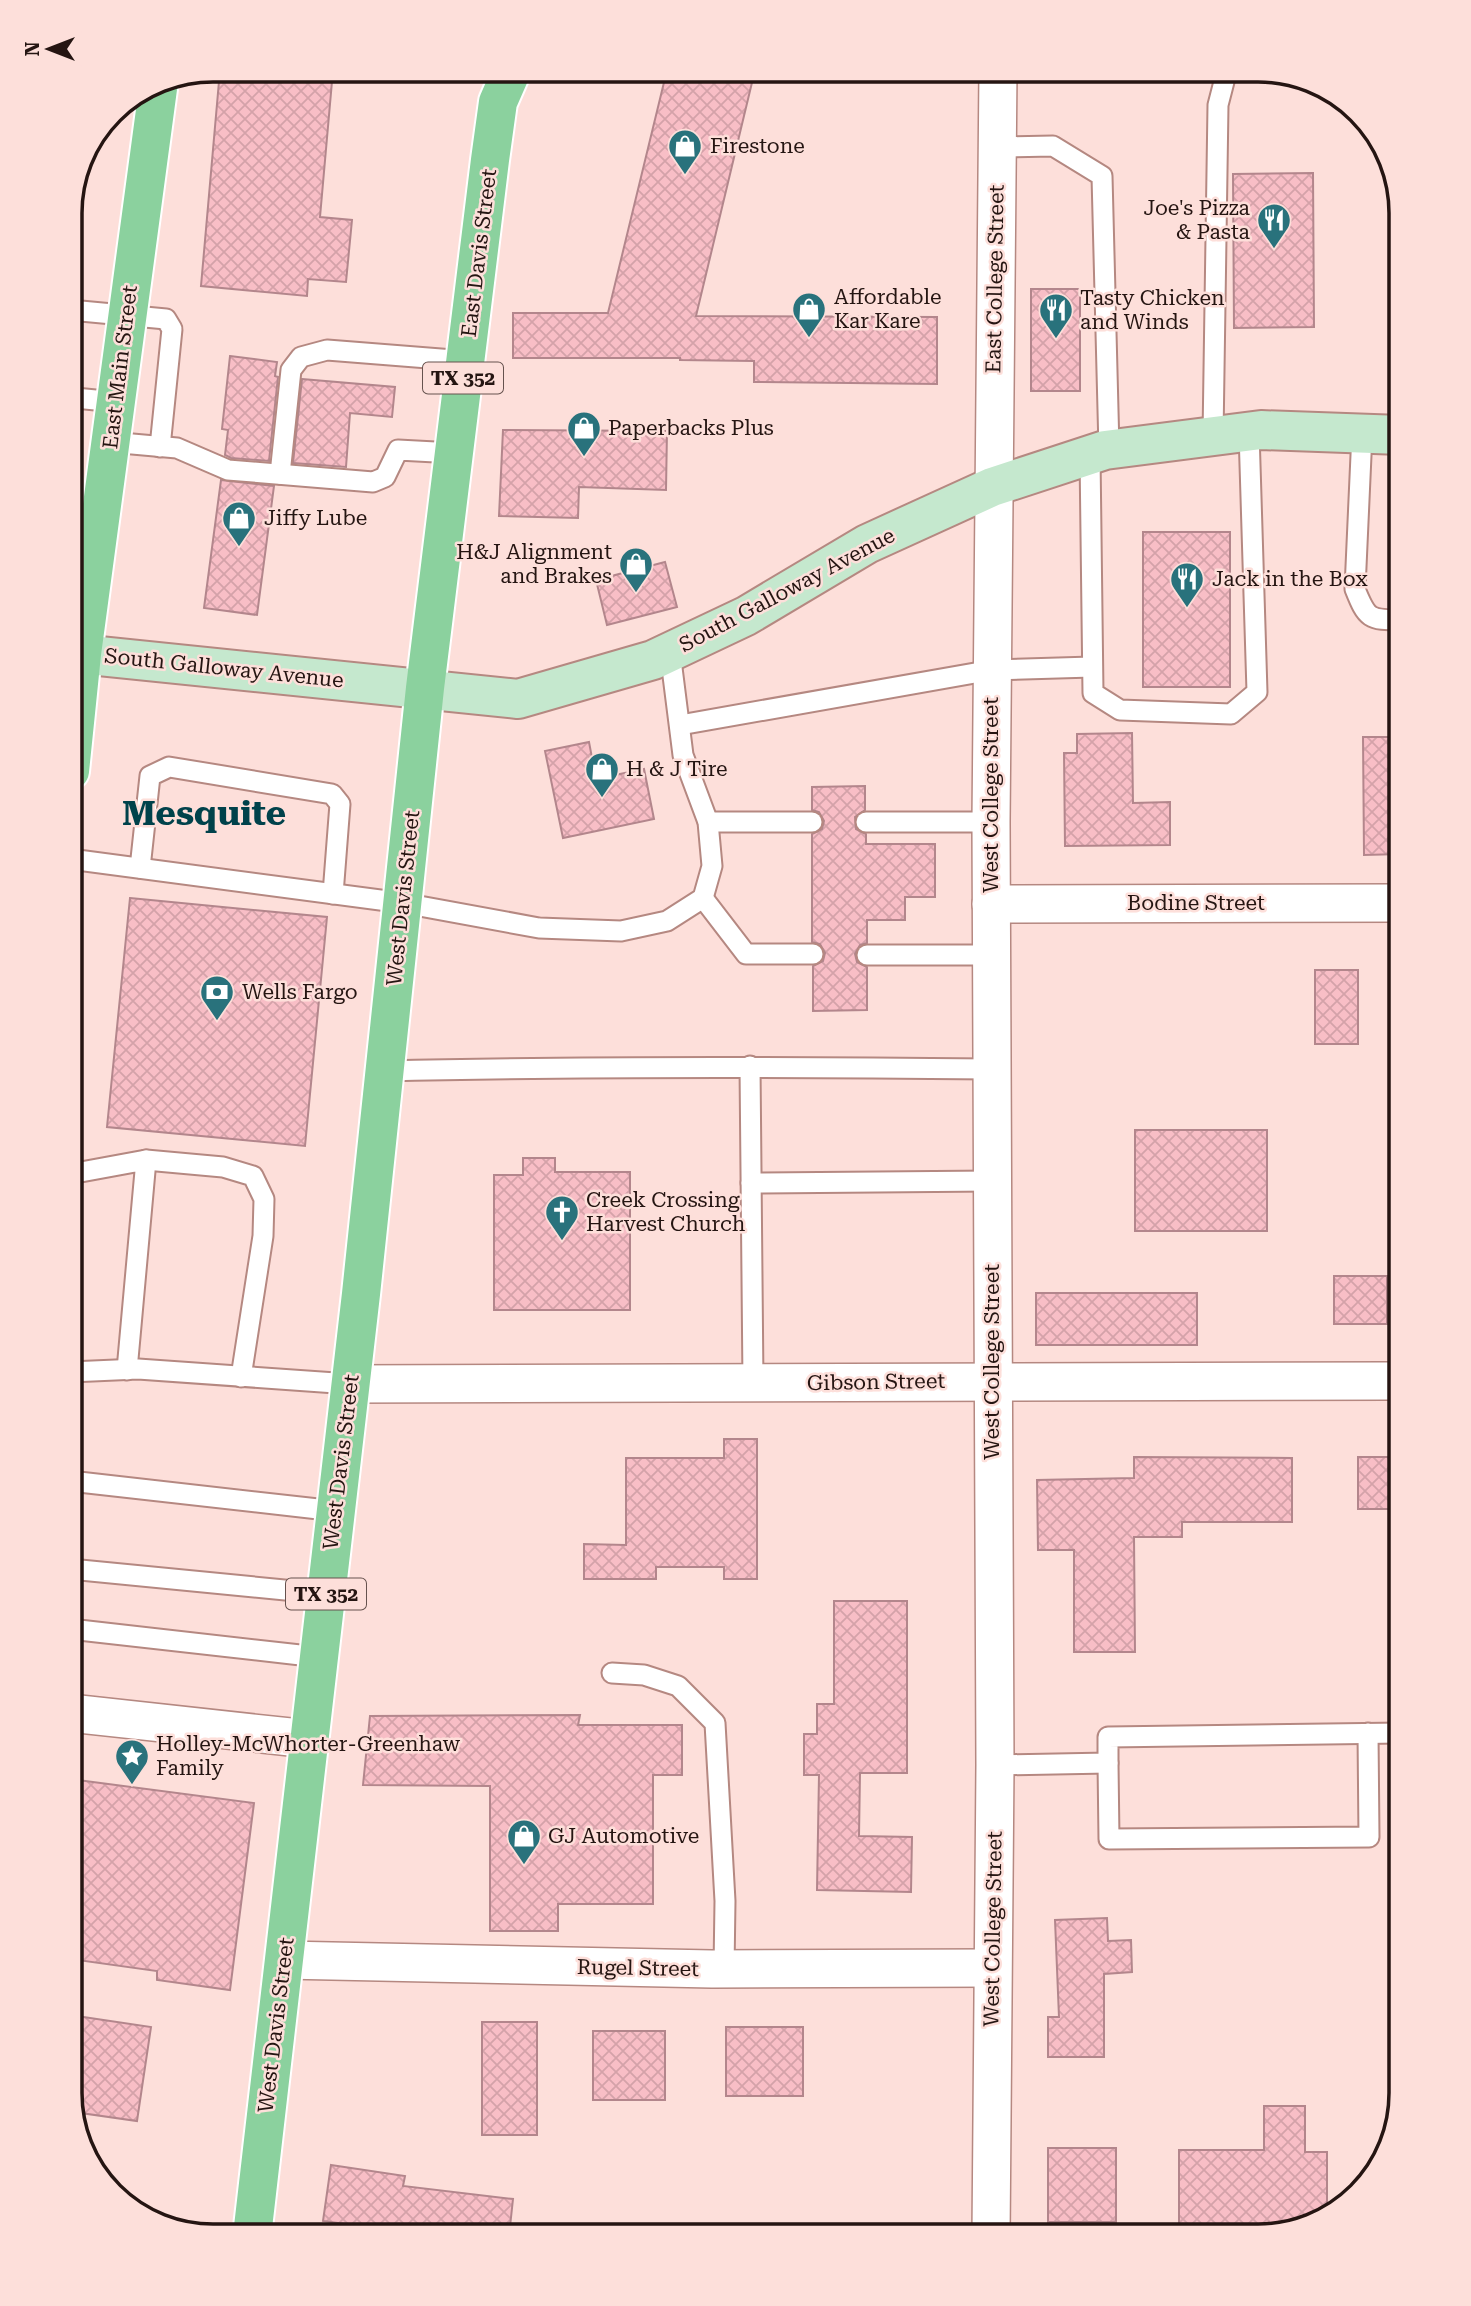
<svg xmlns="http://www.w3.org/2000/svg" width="1471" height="2306" font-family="'Roboto Serif',serif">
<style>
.building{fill:url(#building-cross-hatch);stroke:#b3868c;stroke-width:2}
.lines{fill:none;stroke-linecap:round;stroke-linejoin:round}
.lane-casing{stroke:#b58881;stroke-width:23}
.street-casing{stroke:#b58881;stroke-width:40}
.secondary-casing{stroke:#b58881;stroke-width:42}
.primary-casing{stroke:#fff;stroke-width:42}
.lane{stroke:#fff;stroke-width:19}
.street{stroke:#fff;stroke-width:37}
.secondary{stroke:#c5e8ce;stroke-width:38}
.primary{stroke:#8bd19e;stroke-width:38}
.labels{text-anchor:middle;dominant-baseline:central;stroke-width:5;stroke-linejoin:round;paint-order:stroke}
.shield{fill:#fddfda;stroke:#66524e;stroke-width:2}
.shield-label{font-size:19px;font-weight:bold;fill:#251512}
.poi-label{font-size:21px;fill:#251512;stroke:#fddfda;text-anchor:start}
.street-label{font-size:21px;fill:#251512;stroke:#fddfda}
.town-label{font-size:35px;font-weight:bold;fill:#00424b;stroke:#fddfda}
.rim{fill:none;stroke:#251512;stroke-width:3.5}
</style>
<defs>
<pattern id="building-cross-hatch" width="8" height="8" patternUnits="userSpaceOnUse" patternTransform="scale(1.75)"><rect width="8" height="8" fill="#f8bec6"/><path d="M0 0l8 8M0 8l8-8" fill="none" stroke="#d4a2a9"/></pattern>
</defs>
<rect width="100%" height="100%" fill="#fddfda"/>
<g class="building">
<polygon points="220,70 333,70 320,217 352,220 346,282 308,279 307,296 201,286"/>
<polygon points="667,70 755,70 696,316 937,317 937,384 754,382 754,361 680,360 680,358 513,358 513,313 608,313"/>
<polygon points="1313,173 1314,327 1234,328 1233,174"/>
<rect x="1031" y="289" width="49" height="102"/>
<polygon points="230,356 277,362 275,376 278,377 269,461 231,458 225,455 228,430 222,429"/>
<polygon points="302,379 395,387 392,417 350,413 346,467 293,463"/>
<polygon points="503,430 667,431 666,490 579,487 578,518 499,516"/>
<polygon points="221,480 274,486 257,615 204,608"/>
<rect x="1143" y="532" width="87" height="155"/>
<polygon points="665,562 677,607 607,625 596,580"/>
<polygon points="1132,733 1133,803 1170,802 1170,845 1065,846 1064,753 1077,753 1077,734"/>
<polygon points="1363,737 1401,737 1401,854 1364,855"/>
<polygon points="589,742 596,779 644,769 654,819 563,838 545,751"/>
<polygon points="865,786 865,810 855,817 856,829 866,834 866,844 935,844 935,897 905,897 905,920 867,920 867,943 860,945 855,954 857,962 867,967 867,1010 813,1011 813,966 823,961 825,953 820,944 812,942 812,834 822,829 824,821 819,812 812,810 812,787"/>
<polygon points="130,898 327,917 305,1146 107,1127"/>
<rect x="1315" y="970" width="43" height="74"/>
<rect x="1135" y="1130" width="132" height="101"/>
<polygon points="523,1158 555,1158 555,1172 630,1172 630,1310 494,1310 494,1175 523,1175"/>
<rect x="1334" y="1276" width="53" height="48"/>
<rect x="1036" y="1293" width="161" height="52"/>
<polygon points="724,1439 757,1439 757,1579 724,1579 724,1567 656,1567 656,1579 584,1579 584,1544 626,1545 626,1458 724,1458"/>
<polygon points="1134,1457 1292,1458 1292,1522 1182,1522 1182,1537 1134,1537 1135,1652 1074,1652 1074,1550 1038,1550 1037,1480 1134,1478"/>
<rect x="1358" y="1457" width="43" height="52"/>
<polygon points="834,1601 907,1601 907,1773 860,1773 859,1836 912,1837 911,1892 817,1890 819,1775 804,1775 804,1734 817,1734 817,1704 834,1704"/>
<polygon points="580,1715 578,1725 682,1725 682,1775 653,1775 653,1904 558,1904 558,1931 490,1931 490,1786 363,1785 370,1716"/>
<polygon points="70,1779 254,1803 230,1990 157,1980 157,1971 70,1959"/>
<polygon points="1107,1918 1108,1941 1131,1940 1132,1972 1104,1974 1104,2057 1048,2057 1048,2017 1059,2017 1055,1920"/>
<polygon points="70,2015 151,2027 137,2121 74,2112 70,2093"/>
<rect x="482" y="2022" width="55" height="113"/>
<rect x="726" y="2027" width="77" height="69"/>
<rect x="593" y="2031" width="72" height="69"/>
<polygon points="1264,2106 1305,2106 1305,2152 1327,2152 1327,2216 1322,2221 1299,2226 1179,2226 1179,2150 1264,2150"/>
<rect x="1048" y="2148" width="68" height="74"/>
<polygon points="331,2165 405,2176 403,2186 513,2199 509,2236 398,2224 397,2231 323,2221"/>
</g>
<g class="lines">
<g class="lane-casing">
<g id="lane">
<polyline points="997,147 1053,146 1102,176 1109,449"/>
<polyline points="70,310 166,319 172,329 160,447"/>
<polyline points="70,403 75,398 116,402"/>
<path d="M1362 433 1355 589C1367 619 1369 620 1401 620"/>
<polyline points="1213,437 1218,105 1227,70"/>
<polyline points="110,442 177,448 228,470 373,482 385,477 398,450 454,453"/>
<polyline points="1090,455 1093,693 1120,710 1231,714 1257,692 1249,432"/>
<polyline points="280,474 291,370 301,357 327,350 466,361"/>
<polyline points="680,725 992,670 1092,667"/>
<polyline points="708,822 812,822"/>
<polyline points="866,822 991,822"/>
<polyline points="70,859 403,903 539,928 621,931 667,921 703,898 712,866 708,822 683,755 670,652"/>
<polyline points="140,868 150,776 169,767 332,794 340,804 333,894"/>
<polyline points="703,898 746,954 813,954"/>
<polyline points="867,955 991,955"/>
<polyline points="750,1066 753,1383"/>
<path d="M385 1071C587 1066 789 1067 991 1069"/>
<polyline points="146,1160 223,1167 253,1176 264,1199 263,1236 241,1377"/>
<polyline points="70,1174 146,1160 127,1370"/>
<polyline points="751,1183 992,1181"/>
<polyline points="70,1372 138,1369 350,1384"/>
<polyline points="70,1481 336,1511"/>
<polyline points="70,1569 326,1594"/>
<polyline points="70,1629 318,1657"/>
<polyline points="612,1673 644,1675 678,1686 715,1723 725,1901 724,1969"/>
<polyline points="1108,1763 1109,1839 1369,1837 1368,1733"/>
<polyline points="995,1765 1108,1763 1108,1737 1401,1733"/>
</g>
</g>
<g class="street-casing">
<g id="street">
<polyline points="991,904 1401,903"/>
<path d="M350 1384C701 1384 1051 1380 1401 1381"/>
<polyline points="70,1713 309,1739"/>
<polyline points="284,1960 712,1969 992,1968"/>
<polyline points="991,2236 995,1765 991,822 998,70"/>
</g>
</g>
<g class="secondary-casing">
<polyline id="secondary" points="70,653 518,699 653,660 746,616 867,544 992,487 1105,450 1261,430 1401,435"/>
</g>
<g class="primary-casing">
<g id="primary">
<polyline points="70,771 82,654 159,81"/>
<polyline points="252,2236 361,1294 425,688 490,160 498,102 512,70"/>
</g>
</g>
<use href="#lane" class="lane"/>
<use href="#street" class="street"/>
<use href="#secondary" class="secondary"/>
<use href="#primary" class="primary"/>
</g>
<defs>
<g id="shop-pin" transform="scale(1.75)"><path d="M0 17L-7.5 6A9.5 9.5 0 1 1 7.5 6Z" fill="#29727c" stroke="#fddfda"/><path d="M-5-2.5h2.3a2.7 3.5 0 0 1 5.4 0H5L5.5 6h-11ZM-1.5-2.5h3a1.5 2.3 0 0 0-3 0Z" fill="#fff"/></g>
<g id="restaurant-pin" transform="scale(1.75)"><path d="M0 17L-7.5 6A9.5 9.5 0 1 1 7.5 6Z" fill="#29727c" stroke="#fddfda"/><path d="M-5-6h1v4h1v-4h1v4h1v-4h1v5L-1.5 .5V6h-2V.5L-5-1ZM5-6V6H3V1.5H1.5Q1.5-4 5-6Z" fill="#fff"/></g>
<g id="bank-pin" transform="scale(1.75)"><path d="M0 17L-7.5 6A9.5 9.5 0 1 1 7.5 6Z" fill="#29727c" stroke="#fddfda"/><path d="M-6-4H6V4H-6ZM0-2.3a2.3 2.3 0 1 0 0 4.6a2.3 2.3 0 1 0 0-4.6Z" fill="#fff"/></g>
<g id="church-pin" transform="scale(1.75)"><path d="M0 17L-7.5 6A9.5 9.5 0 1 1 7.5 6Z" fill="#29727c" stroke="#fddfda"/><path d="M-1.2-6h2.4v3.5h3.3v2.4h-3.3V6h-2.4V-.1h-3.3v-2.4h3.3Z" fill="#fff"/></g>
<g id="sight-pin" transform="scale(1.75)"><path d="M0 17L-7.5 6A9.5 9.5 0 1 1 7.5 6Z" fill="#29727c" stroke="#fddfda"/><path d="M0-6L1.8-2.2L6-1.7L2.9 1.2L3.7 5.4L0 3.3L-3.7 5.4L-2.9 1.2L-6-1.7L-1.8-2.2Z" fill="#fff"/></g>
</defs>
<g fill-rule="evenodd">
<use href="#shop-pin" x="685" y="146"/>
<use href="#restaurant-pin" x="1274" y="220"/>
<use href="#shop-pin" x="809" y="309"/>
<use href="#restaurant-pin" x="1056" y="310"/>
<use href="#shop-pin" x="584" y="428"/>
<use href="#shop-pin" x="239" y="518"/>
<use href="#shop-pin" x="636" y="564"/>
<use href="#restaurant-pin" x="1187" y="579"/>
<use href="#shop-pin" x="602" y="769"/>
<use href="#bank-pin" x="217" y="992"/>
<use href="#church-pin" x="562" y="1212"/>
<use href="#sight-pin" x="132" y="1756"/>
<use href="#shop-pin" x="524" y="1836"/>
</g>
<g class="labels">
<g class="shield">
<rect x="423" y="362.5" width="80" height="31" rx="5"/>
<rect x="286" y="1578.5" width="80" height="31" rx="5"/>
</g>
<g class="shield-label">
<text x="463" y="378">TX 352</text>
<text x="326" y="1594">TX 352</text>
</g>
<g class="poi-label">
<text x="710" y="146">Firestone</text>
<text x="1250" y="208" text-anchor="end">Joe's Pizza<tspan x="1250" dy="24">&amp; Pasta</tspan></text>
<text x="834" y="297">Affordable<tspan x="834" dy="24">Kar Kare</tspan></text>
<text x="1080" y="298">Tasty Chicken<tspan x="1080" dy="24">and Winds</tspan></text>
<text x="608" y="428">Paperbacks Plus</text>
<text x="264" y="518">Jiffy Lube</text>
<text x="612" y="552" text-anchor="end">H&amp;J Alignment<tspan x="612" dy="24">and Brakes</tspan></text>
<text x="1212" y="579">Jack in the Box</text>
<text x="626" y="769">H &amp; J Tire</text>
<text x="242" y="992">Wells Fargo</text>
<text x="586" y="1200">Creek Crossing<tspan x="586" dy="24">Harvest Church</tspan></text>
<text x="156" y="1744">Holley-McWhorter-Greenhaw<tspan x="156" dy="24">Family</tspan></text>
<text x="548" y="1836">GJ Automotive</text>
</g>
<g class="street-label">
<text transform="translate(479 253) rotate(-83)">East Davis Street</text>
<text transform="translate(995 279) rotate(-89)">East College Street</text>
<text transform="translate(120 367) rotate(-83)">East Main Street</text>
<text transform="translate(787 590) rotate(-28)">South Galloway Avenue</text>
<text transform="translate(224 668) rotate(6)">South Galloway Avenue</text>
<text transform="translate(991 795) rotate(-90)">West College Street</text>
<text transform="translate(403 898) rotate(-84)">West Davis Street</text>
<text x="1196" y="903">Bodine Street</text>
<text transform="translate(992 1362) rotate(-90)">West College Street</text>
<text transform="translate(876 1382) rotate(-1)">Gibson Street</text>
<text transform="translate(341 1462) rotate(-83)">West Davis Street</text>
<text transform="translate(993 1929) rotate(-89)">West College Street</text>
<text transform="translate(638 1968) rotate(1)">Rugel Street</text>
<text transform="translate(276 2025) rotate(-83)">West Davis Street</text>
</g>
<g class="town-label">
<text x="204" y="813">Mesquite</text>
</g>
</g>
<path d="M0 0H1471V2306H0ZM213 82H1258A131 131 0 0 1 1389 213V2093A131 131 0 0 1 1258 2224H213A131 131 0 0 1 82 2093V213A131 131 0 0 1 213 82Z" fill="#fddfda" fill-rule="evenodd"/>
<path class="rim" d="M213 82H1258A131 131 0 0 1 1389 213V2093A131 131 0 0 1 1258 2224H213A131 131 0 0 1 82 2093V213A131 131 0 0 1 213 82Z"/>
<g transform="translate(49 49) rotate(270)" stroke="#fddfda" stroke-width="5" paint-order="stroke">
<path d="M0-5L12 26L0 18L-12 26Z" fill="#251512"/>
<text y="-10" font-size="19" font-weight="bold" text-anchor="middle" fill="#251512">N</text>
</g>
</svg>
